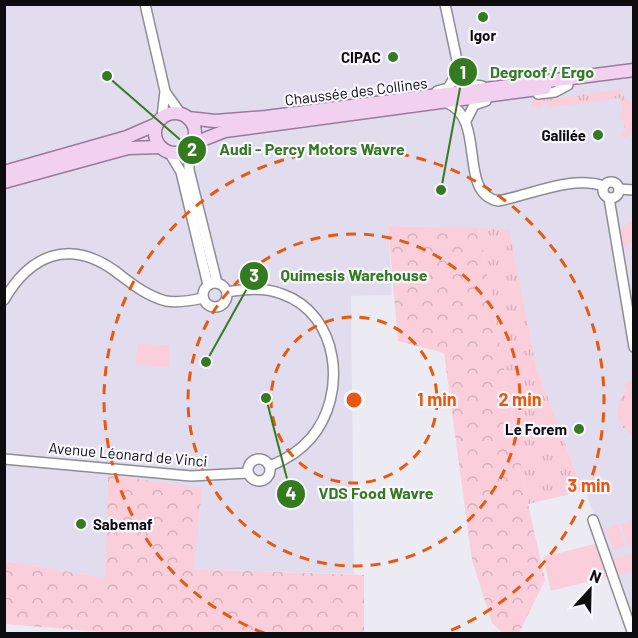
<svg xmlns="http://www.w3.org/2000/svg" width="638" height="638" font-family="Barlow,sans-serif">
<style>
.built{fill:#e1ddee}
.grass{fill:url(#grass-tufts)}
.forest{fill:url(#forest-crowns)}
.garden{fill:#facfdb}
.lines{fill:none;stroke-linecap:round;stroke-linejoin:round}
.minor-casing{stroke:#8e8c95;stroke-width:12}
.major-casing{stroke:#9c799b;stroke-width:15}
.minor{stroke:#fff;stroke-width:9}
.major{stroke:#f2d1f0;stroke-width:12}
.ring{fill:none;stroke:#e8590c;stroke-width:3;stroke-dasharray:10 8}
.poi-dot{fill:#347b1f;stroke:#f9f7ff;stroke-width:2}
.labels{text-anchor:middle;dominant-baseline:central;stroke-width:4.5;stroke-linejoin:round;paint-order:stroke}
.poi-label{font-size:15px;font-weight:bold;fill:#0d0c0f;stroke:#f9f7ff;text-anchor:end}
.street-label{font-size:15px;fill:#0d0c0f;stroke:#f9f7ff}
.centre{fill:#e8590c;stroke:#f9f7ff;stroke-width:3}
.ring-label{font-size:18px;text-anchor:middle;font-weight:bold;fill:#e8590c;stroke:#f9f7ff;stroke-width:4.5;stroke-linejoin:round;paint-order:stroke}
.leader{fill:none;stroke:#347b1f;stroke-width:2}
.callout-dot{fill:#347b1f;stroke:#f9f7ff;stroke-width:2}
.mark-label{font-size:18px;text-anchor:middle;font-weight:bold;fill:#fff}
.callout-label{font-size:16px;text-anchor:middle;font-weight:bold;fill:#347b1f;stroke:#f9f7ff;stroke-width:4.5;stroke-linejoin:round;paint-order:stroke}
</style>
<defs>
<pattern id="grass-tufts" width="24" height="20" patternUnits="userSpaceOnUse" patternTransform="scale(1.5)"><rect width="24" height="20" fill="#facfdb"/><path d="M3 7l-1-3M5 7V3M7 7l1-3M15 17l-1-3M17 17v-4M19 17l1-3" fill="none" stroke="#d5b1bb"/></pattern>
<pattern id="forest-crowns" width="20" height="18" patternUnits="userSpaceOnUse" patternTransform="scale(1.5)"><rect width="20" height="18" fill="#facfdb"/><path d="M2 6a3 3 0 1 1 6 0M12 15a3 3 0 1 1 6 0" fill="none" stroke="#d5b1bb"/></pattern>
</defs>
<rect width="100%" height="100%" fill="#eceaf3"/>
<polygon class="built" points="4,5 633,5 633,627 586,492 583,491 536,366 508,229 388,226 392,295 351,296 354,574 194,569 108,476 105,578 5,561"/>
<g class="grass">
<polygon points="622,89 624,97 633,104 631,135 624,138 620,135 625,131 623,120 620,120 619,114 623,112 620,98 549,108 546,103 538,110 537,106 531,107 530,101"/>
<polygon points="633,220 633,241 626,247 619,243 618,230"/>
<polygon points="479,228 509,229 536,366 583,491 528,504"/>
<path d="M628 381H634V433L631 434C613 423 614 404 627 389L623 386Z"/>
</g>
<g class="forest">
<polygon points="388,226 479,228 528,504 545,580 519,633 503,633 492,623 472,560 444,353 398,341"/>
<polygon points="108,475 202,488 194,569 364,575 364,632 127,634 5,624 5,561 105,578"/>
</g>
<g class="garden">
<polygon points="137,344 170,345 169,367 136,366"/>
<polygon points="633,520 633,544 627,545 621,524"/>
<polygon points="619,524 625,546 613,550 606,528"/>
<polygon points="599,543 610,576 551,591 543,557"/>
<polygon points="633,553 633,571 617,576 612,560"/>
</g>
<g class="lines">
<g class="minor-casing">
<g id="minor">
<polyline points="145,4 165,91 162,117"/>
<polyline points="445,4 461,79 467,84 482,86"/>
<polyline points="437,91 448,88 458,72"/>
<polyline points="166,93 181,114"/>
<polyline points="538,94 555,92 568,85"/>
<path d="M447 103C487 119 457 193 498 201 531 195 571 175 604 186"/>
<polyline points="466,121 474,105 486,101"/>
<polyline points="189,147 189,170 217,283"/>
<polyline points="169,152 181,172 208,285"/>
<circle cx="611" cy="190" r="8"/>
<polyline points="619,189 634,190"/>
<polyline points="609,198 634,347"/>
<circle cx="215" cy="295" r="12"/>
<path d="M227 292C245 289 264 287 282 294 340 314 348 395 311 438 300 451 285 460 270 466"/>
<path d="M4 300C30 255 69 238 115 271 131 283 146 296 166 301 179 303 190 301 203 298"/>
<circle cx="259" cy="470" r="11"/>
<polyline points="4,459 191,476 248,473"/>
<polyline points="593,520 633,634"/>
</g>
</g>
<g class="major-casing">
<g id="major">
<circle cx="175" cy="133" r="20"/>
<polyline points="188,118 215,121 266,117 634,70"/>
<polyline points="192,144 225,131 545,88"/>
<polyline points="4,172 127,137 157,124"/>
<polyline points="4,182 128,148 161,147"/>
</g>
</g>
<use href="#minor" class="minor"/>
<use href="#major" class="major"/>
</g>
<g class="ring">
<circle cx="354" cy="400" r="83"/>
<circle cx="354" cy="400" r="166"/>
<path d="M264 633A250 250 0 1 1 444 633"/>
</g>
<g class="poi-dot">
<circle cx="483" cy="17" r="6"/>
<circle cx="393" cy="57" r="6"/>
<circle cx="598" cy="135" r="6"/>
<circle cx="579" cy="429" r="6"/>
<circle cx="81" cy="524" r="6"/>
</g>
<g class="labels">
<g class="poi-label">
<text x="483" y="35" text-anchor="middle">Igor</text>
<text x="381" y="57">CIPAC</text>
<text x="586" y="135">Galilée</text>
<text x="567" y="429">Le Forem</text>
<text x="93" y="524" text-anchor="start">Sabemaf</text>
</g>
<g class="street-label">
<text transform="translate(356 91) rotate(-7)">Chaussée des Collines</text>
<text transform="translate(128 454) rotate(5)">Avenue Léonard de Vinci</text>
</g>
</g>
<circle cx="354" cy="400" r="9" class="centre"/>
<g class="ring-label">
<text x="437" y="406">1 min</text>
<text x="520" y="406">2 min</text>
<text x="589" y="492">3 min</text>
</g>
<path class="leader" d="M441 190L463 72M107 76L192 150M206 362L254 276M266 398L291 494"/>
<g class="callout-dot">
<circle cx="441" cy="190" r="6"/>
<circle cx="107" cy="76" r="6"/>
<circle cx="206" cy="362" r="6"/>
<circle cx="266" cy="398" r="6"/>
<circle cx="463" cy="72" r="15"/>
<circle cx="192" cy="150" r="15"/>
<circle cx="254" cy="276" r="15"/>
<circle cx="291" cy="494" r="15"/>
</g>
<g class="mark-label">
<text x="463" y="79">1</text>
<text x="192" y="156">2</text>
<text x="254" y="282">3</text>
<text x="291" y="500">4</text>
</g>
<g class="callout-label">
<text x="542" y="78">Degroof / Ergo</text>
<text x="312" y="155">Audi - Percy Motors Wavre</text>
<text x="354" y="281">Quimesis Warehouse</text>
<text x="376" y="499">VDS Food Wavre</text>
</g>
<rect width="638" height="638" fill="none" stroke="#0d0c0f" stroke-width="12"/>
<g transform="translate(590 590) rotate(22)" stroke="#f9f7ff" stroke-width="4.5" paint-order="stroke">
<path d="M0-4.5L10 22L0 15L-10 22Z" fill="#0d0c0f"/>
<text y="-9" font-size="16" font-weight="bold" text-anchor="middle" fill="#0d0c0f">N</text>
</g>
</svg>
